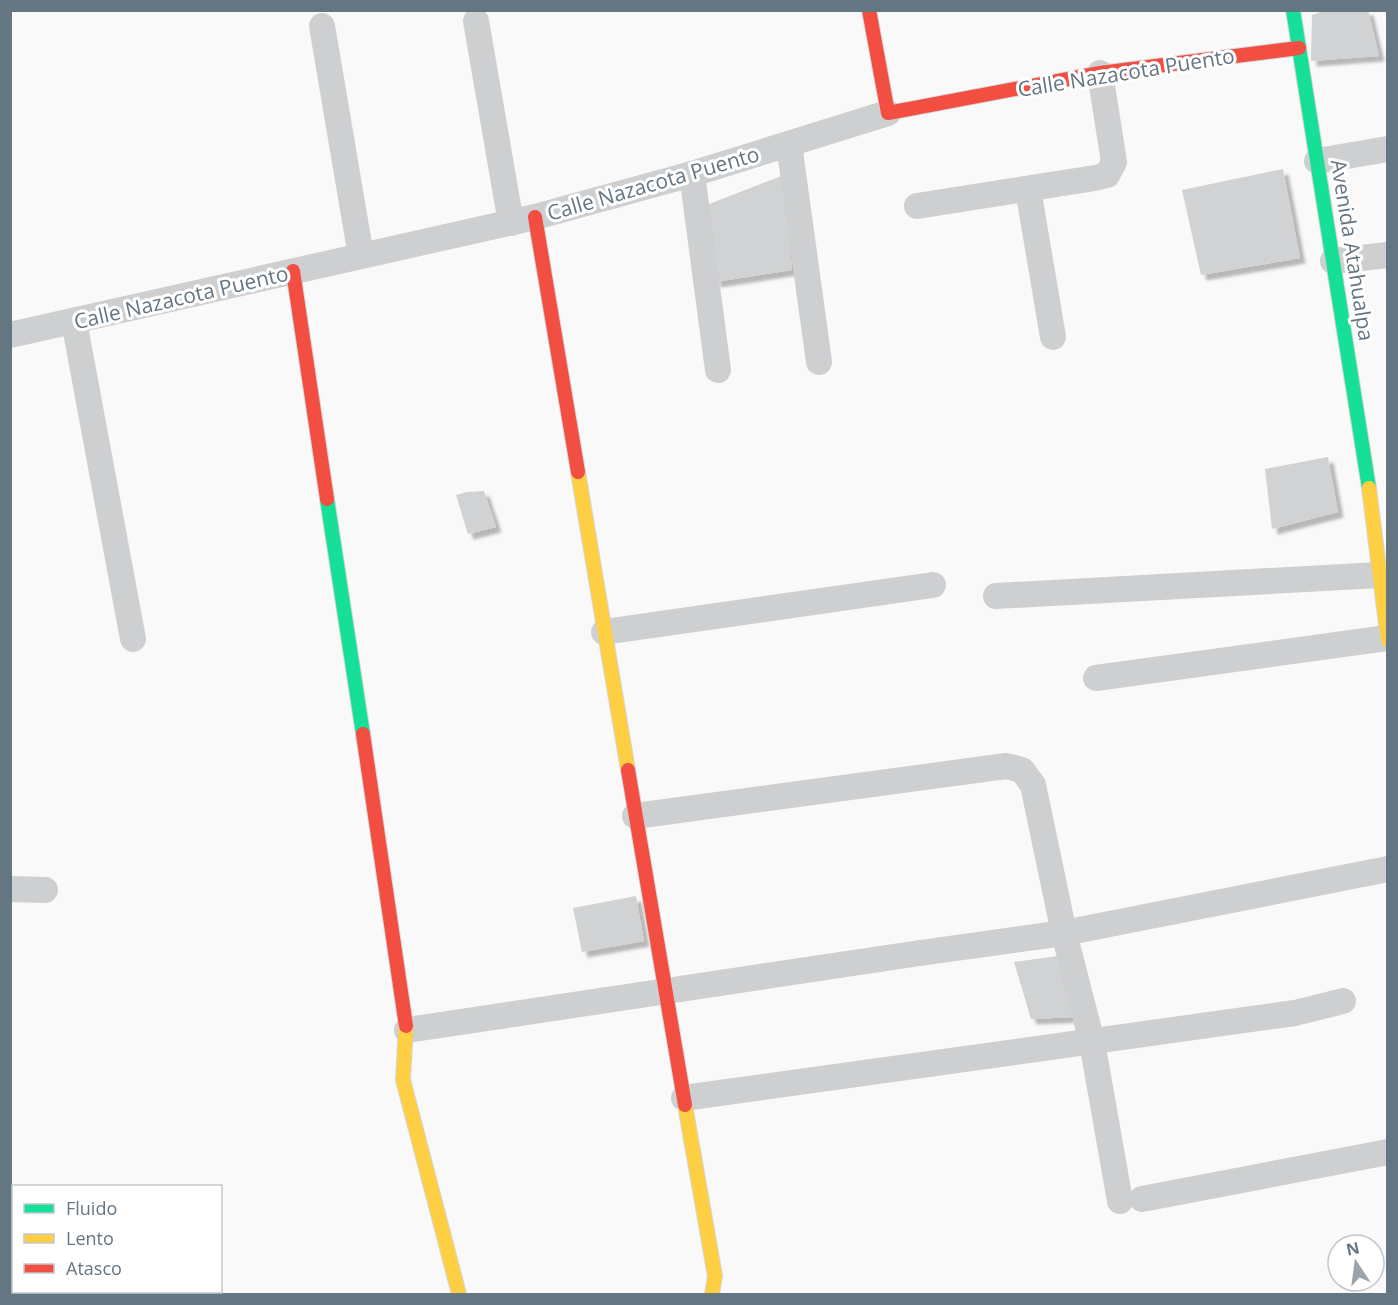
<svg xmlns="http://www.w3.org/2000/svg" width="1398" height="1305" font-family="'Open Sans',sans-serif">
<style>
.building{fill:#d0d2d3;filter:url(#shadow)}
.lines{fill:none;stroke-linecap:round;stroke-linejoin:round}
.fast-casing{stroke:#d5d6d7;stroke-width:16}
.slow-casing{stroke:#d5d6d7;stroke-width:16}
.jam-casing{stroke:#d5d6d7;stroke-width:16}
.street{stroke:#cecfd0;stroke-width:26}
.fast{stroke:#16e098;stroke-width:14}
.slow{stroke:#ffcf43;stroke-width:14}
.jam{stroke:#f24e42;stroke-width:14}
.labels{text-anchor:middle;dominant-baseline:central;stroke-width:6;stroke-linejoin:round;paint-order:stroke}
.street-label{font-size:21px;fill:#657683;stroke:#fff}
</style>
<defs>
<filter id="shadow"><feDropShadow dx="5.5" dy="5.5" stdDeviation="1.5" flood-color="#0004"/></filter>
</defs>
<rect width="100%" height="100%" fill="#f9f9f9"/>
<g class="building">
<polygon points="1327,10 1368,10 1379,56 1311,61 1312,15"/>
<polygon points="1283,169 1300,258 1201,275 1182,190"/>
<polygon points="784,175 792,270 715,282 704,206"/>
<polygon points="1328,457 1338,512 1272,529 1265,469"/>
<polygon points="484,491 496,527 468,534 456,495 467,492"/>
<polygon points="636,896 644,941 582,952 573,908"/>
<polygon points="1058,956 1075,1017 1031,1019 1014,962"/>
</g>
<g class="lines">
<g class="fast-casing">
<g id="fast">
<polyline points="1293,10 1369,488"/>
<polyline points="327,499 363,734"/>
</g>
</g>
<g class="slow-casing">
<g id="slow">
<polyline points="578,472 628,770"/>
<polyline points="1369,488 1388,640"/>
<polyline points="406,1026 403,1080 459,1294"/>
<polyline points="685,1105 715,1276 712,1294"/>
</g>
</g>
<g class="jam-casing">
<g id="jam">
<polyline points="869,10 888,113 1100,73 1299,48"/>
<polyline points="535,217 578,472"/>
<polyline points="293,271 327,499"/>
<polyline points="363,734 406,1026"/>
<polyline points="628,770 685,1105"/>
</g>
</g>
<g class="street">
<polyline points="476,21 511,223"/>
<polyline points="322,26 361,256"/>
<polyline points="789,144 819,362"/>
<polyline points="1317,161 1388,149"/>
<polyline points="692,174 718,370"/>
<polyline points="1028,189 1053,337"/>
<polyline points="917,206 1095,178 1107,175 1114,162 1100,73"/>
<polyline points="1333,261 1388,255"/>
<polyline points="74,321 133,639"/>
<polyline points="10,335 535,217 692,174 888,113"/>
<polyline points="996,596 1379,575"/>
<polyline points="604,632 933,585"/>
<polyline points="1096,678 1387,638"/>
<polyline points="635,816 1006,766 1022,770 1033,785 1064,933 1092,1042 1120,1201"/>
<polyline points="10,889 45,890"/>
<polyline points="407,1030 920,953 1064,933 1388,869"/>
<polyline points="684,1098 1295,1013 1343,1001"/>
<polyline points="1142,1199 1388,1152"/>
</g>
<use href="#fast" class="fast"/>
<use href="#slow" class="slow"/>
<use href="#jam" class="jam"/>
</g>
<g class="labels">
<g class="street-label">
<text transform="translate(1126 72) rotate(-9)">Calle Nazacota Puento</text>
<text transform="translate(653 183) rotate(-16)">Calle Nazacota Puento</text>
<text transform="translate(1353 250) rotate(81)">Avenida Atahualpa</text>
<text transform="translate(181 297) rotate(-13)">Calle Nazacota Puento</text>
</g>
</g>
<rect width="1398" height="1305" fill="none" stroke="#657683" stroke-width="24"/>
<rect x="12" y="1185" width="210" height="108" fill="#ffffff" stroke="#c1c8cd" stroke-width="1.5"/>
<rect x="24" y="1204" width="30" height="9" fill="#16e098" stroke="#c1c8cd" stroke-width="1.5"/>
<text x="66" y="1215" font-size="18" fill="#657683">Fluido</text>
<rect x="24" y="1234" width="30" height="9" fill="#ffcf43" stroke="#c1c8cd" stroke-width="1.5"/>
<text x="66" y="1245" font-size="18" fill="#657683">Lento</text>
<rect x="24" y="1264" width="30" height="9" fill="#f24e42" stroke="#c1c8cd" stroke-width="1.5"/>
<text x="66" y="1275" font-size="18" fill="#657683">Atasco</text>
<g transform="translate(1356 1263) rotate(347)"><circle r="28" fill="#ffffff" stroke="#c1c8cd" stroke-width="1.5"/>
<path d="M0-4.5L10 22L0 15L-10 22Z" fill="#99a4ac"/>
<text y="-9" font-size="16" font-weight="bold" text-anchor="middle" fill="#657683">N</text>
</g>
</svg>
